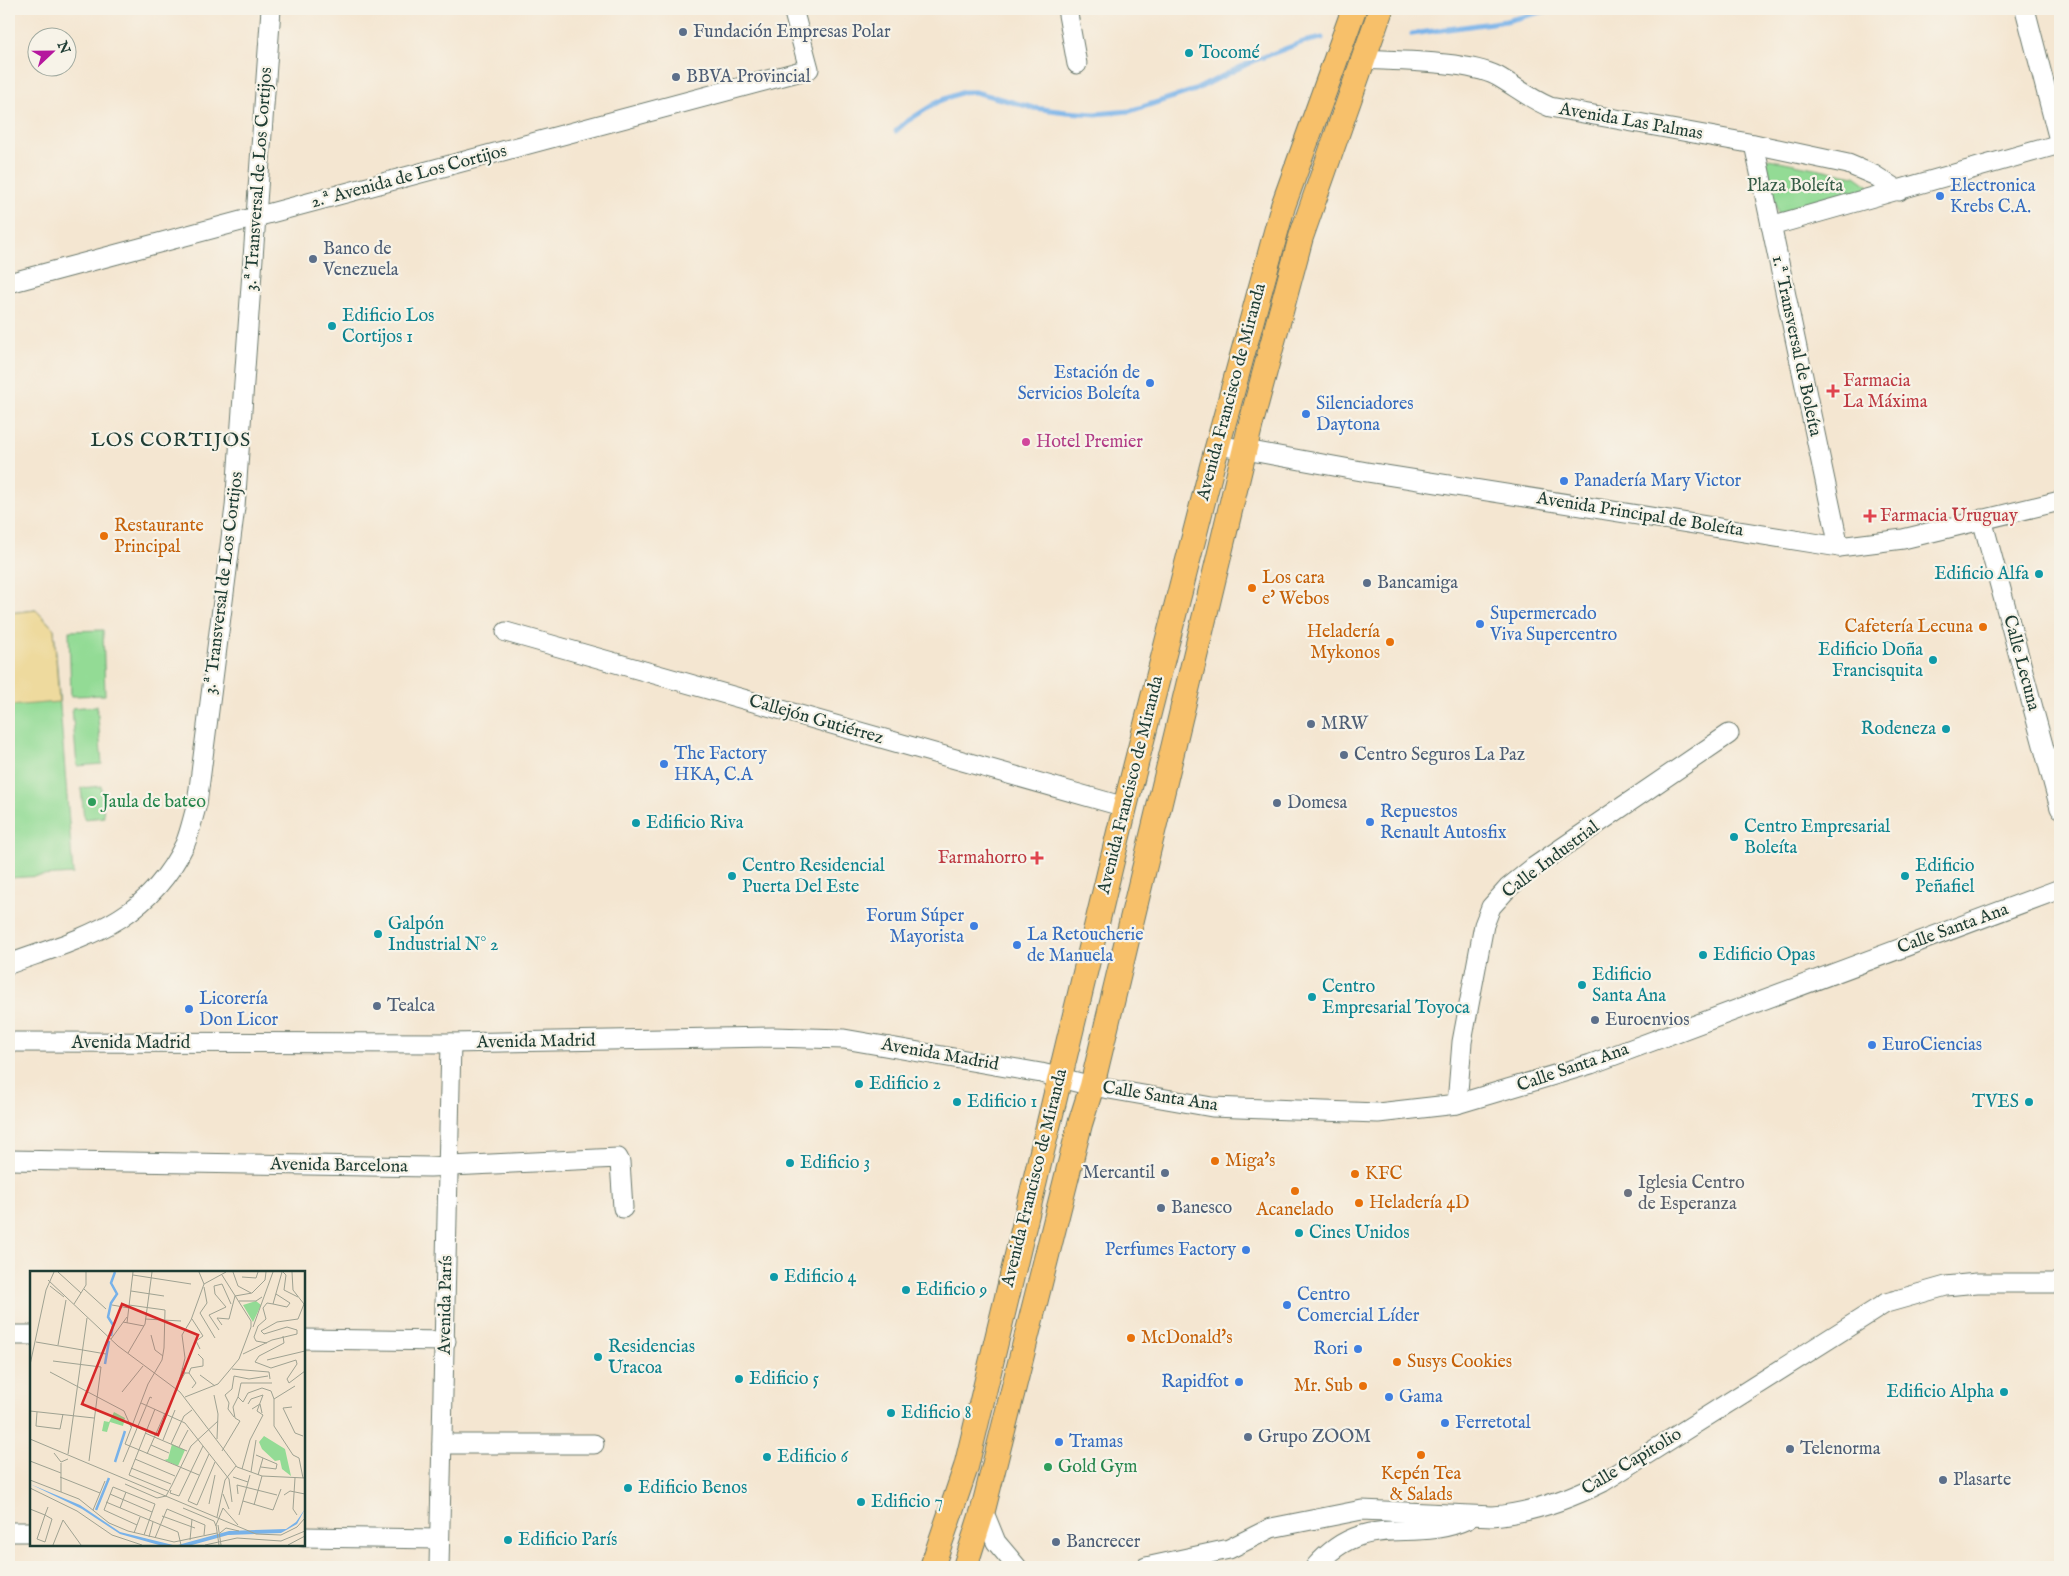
<svg xmlns="http://www.w3.org/2000/svg" width="2069" height="1576" font-family="'IM FELL English',serif">
<style>
.green{fill:#93db95;stroke:#598c64}
.sand{fill:#eeda9e;stroke:#868c69}
.lines{fill:none;stroke-linecap:round;stroke-linejoin:round}
.stream{stroke:#78b2e9;stroke-width:5}
.minor-casing{stroke:#6a786b;stroke-width:21}
.major-casing{stroke:#6a786b;stroke-width:26}
.minor{stroke:#fff;stroke-width:19}
.major{stroke:#f7c06b;stroke-width:24}
.service-dot{fill:#5c6f8a;stroke:#f7f3e8;stroke-width:2}
.culture-dot{fill:#0f9aa8;stroke:#f7f3e8;stroke-width:2}
.shop-dot{fill:#3f7fe0;stroke:#f7f3e8;stroke-width:2}
.health-dot{fill:#e0444e;stroke:#f7f3e8;stroke-width:2}
.hotel-dot{fill:#d1479c;stroke:#f7f3e8;stroke-width:2}
.food-dot{fill:#e8710a;stroke:#f7f3e8;stroke-width:2}
.leisure-dot{fill:#2e9e5b;stroke:#f7f3e8;stroke-width:2}
.worship-dot{fill:#6b7280;stroke:#f7f3e8;stroke-width:2}
.labels{text-anchor:middle;dominant-baseline:central;stroke-width:4.5;stroke-linejoin:round;paint-order:stroke}
.service-label{font-size:18px;fill:#4e5e75;stroke:#f7f3e8;text-anchor:start}
.culture-label{font-size:18px;fill:#0d838f;stroke:#f7f3e8;text-anchor:start}
.street-label{font-size:18px;fill:#1f3d34;stroke:#f7f3e8}
.park-label{font-size:18px;fill:#365d47;stroke:#f7f3e8}
.shop-label{font-size:18px;fill:#366cbe;stroke:#f7f3e8;text-anchor:start}
.health-label{font-size:18px;fill:#be3a42;stroke:#f7f3e8;text-anchor:start}
.hotel-label{font-size:18px;fill:#b23c85;stroke:#f7f3e8;text-anchor:start}
.food-label{font-size:18px;fill:#c56008;stroke:#f7f3e8;text-anchor:start}
.leisure-label{font-size:18px;fill:#27864d;stroke:#f7f3e8;text-anchor:start}
.worship-label{font-size:18px;fill:#5b616d;stroke:#f7f3e8;text-anchor:start}
.quarter-label{font-size:20px;letter-spacing:1px;fill:#1f3d34;stroke:#f7f3e8}
.inset-river{fill:none;stroke:#78b2e9;stroke-width:2.5}
.inset-road{fill:none;stroke:#9fa292;stroke-width:1}
.view{fill:#d62828;fill-opacity:0.15;stroke:#d62828;stroke-width:2.5}
.inset-edge{fill:none;stroke:#1f3d34;stroke-width:2.5}
</style>
<rect width="100%" height="100%" fill="#f7f3e8"/>
<filter id="ink" filterUnits="userSpaceOnUse"><feTurbulence type="fractalNoise" baseFrequency=".02" numOctaves="2"/><feDisplacementMap in="SourceGraphic" scale="10" xChannelSelector="R" yChannelSelector="G"/><feConvolveMatrix kernelMatrix="1 2 1 2 8 2 1 2 1" color-interpolation-filters="sRGB"/></filter>
<filter id="wash" filterUnits="userSpaceOnUse"><feTurbulence type="fractalNoise" baseFrequency=".0096" numOctaves="4" result="noise"/><feDisplacementMap in="SourceGraphic" scale="20" xChannelSelector="R" yChannelSelector="G"/><feGaussianBlur stdDeviation="1.12" result="paint"/><feColorMatrix in="noise" values="0 0 0 0 0 0 0 0 0 0 0 0 0 0 0 0 0 1.4 0 .05"/><feComposite in="paint" operator="in"/></filter>
<g filter="url(#wash)">
<rect width="100%" height="100%" fill="#f4e6d1"/>
<g class="green">
<polygon points="1764,158 1855,176 1876,191 1778,214"/>
<polygon points="36,610 54,629 73,874 9,878 9,613"/>
<polygon points="103,630 105,695 71,696 69,631"/>
<polygon points="97,706 102,764 77,766 72,708"/>
<polygon points="101,786 104,817 84,819 81,788"/>
</g>
<polygon class="sand" points="36,610 54,629 59,702 9,706 9,613"/>
<g class="lines">
<g class="stream">
<polyline points="1412,34 1506,21 1553,9"/>
<polyline points="896,131 906,122 939,101 963,92 975,92 1034,108 1066,112 1096,114 1130,111 1195,90 1253,61 1303,42 1322,38"/>
</g>
</g>
</g>
<g filter="url(#ink)">
<g class="lines">
<g class="minor-casing">
<g id="minor">
<polyline points="1067,9 1077,64"/>
<polyline points="2025,9 2060,144"/>
<path d="M1363 59C1398 61 1468 61 1497 76 1515 86 1530 99 1550 107L1754 144 1848 164 1874 175 1899 191"/>
<polyline points="1754,144 1839,547"/>
<polyline points="1771,226 2060,144"/>
<polyline points="9,283 809,69 793,9"/>
<polyline points="1218,445 1367,472 1839,547 1903,539 2060,501"/>
<polyline points="1982,519 2060,808"/>
<polyline points="506,632 1125,807"/>
<path d="M9 964C84 937 147 923 185 844 190 832 193 817 197 804L235 507 271 9"/>
<polyline points="9,1042 451,1043 772,1037 844,1039 1041,1073 1092,1086 1212,1107 1378,1113 1457,1104 1591,1064 2060,889"/>
<polyline points="1457,1104 1462,1042 1484,925 1491,907 1508,888 1534,867 1729,734"/>
<polyline points="9,1160 430,1167 618,1158 620,1162 623,1208"/>
<polyline points="9,1335 31,1335"/>
<polyline points="304,1339 446,1341"/>
<polyline points="442,1444 594,1444"/>
<polyline points="983,1510 996,1542 1017,1567"/>
<polyline points="9,1532 31,1532"/>
<polyline points="304,1537 438,1539"/>
<polyline points="439,1567 451,1043"/>
<path d="M1146 1567 1229 1549 1271 1528 1362 1510 1492 1516C1531 1513 1569 1499 1603 1482L1886 1303 1946 1286 1977 1283H2060"/>
<path d="M1315 1567C1366 1508 1411 1546 1468 1519"/>
</g>
</g>
<g class="major-casing">
<g id="major">
<polyline points="932,1567 966,1467 1125,807 1212,466 1283,206 1354,9"/>
<polyline points="965,1567 983,1510 1080,1124 1092,1086 1251,423 1301,237 1381,9"/>
</g>
</g>
<use href="#minor" class="minor"/>
<use href="#major" class="major"/>
</g>
</g>
<g class="service-dot">
<circle cx="683" cy="32" r="5"/>
<circle cx="676" cy="77" r="5"/>
<circle cx="313" cy="259" r="5"/>
<circle cx="1367" cy="583" r="5"/>
<circle cx="1311" cy="724" r="5"/>
<circle cx="1344" cy="755" r="5"/>
<circle cx="1277" cy="803" r="5"/>
<circle cx="377" cy="1006" r="5"/>
<circle cx="1595" cy="1020" r="5"/>
<circle cx="1165" cy="1173" r="5"/>
<circle cx="1161" cy="1208" r="5"/>
<circle cx="1248" cy="1437" r="5"/>
<circle cx="1790" cy="1449" r="5"/>
<circle cx="1943" cy="1480" r="5"/>
<circle cx="1056" cy="1542" r="5"/>
</g>
<g class="culture-dot">
<circle cx="1189" cy="53" r="5"/>
<circle cx="332" cy="326" r="5"/>
<circle cx="2039" cy="574" r="5"/>
<circle cx="1933" cy="660" r="5"/>
<circle cx="1946" cy="729" r="5"/>
<circle cx="636" cy="823" r="5"/>
<circle cx="1734" cy="837" r="5"/>
<circle cx="732" cy="876" r="5"/>
<circle cx="1905" cy="876" r="5"/>
<circle cx="378" cy="934" r="5"/>
<circle cx="1703" cy="955" r="5"/>
<circle cx="1582" cy="985" r="5"/>
<circle cx="1312" cy="997" r="5"/>
<circle cx="859" cy="1084" r="5"/>
<circle cx="957" cy="1102" r="5"/>
<circle cx="2029" cy="1102" r="5"/>
<circle cx="790" cy="1163" r="5"/>
<circle cx="1299" cy="1233" r="5"/>
<circle cx="774" cy="1277" r="5"/>
<circle cx="906" cy="1290" r="5"/>
<circle cx="598" cy="1357" r="5"/>
<circle cx="739" cy="1379" r="5"/>
<circle cx="2004" cy="1392" r="5"/>
<circle cx="891" cy="1413" r="5"/>
<circle cx="767" cy="1457" r="5"/>
<circle cx="628" cy="1488" r="5"/>
<circle cx="861" cy="1502" r="5"/>
<circle cx="508" cy="1540" r="5"/>
</g>
<g class="shop-dot">
<circle cx="1940" cy="196" r="5"/>
<circle cx="1150" cy="383" r="5"/>
<circle cx="1306" cy="414" r="5"/>
<circle cx="1564" cy="481" r="5"/>
<circle cx="1480" cy="624" r="5"/>
<circle cx="664" cy="764" r="5"/>
<circle cx="1370" cy="822" r="5"/>
<circle cx="974" cy="926" r="5"/>
<circle cx="1017" cy="945" r="5"/>
<circle cx="189" cy="1009" r="5"/>
<circle cx="1872" cy="1045" r="5"/>
<circle cx="1246" cy="1250" r="5"/>
<circle cx="1287" cy="1305" r="5"/>
<circle cx="1358" cy="1349" r="5"/>
<circle cx="1239" cy="1382" r="5"/>
<circle cx="1389" cy="1397" r="5"/>
<circle cx="1445" cy="1423" r="5"/>
<circle cx="1059" cy="1442" r="5"/>
</g>
<g class="health-dot">
<path d="M1830.5 383.5h5v5h5v5h-5v5h-5v-5h-5v-5h5z"/>
<path d="M1867.5 508.5h5v5h5v5h-5v5h-5v-5h-5v-5h5z"/>
<path d="M1034.5 850.5h5v5h5v5h-5v5h-5v-5h-5v-5h5z"/>
</g>
<circle class="hotel-dot" cx="1026" cy="442" r="5"/>
<g class="food-dot">
<circle cx="104" cy="536" r="5"/>
<circle cx="1252" cy="588" r="5"/>
<circle cx="1983" cy="627" r="5"/>
<circle cx="1390" cy="642" r="5"/>
<circle cx="1215" cy="1161" r="5"/>
<circle cx="1355" cy="1174" r="5"/>
<circle cx="1295" cy="1191" r="5"/>
<circle cx="1359" cy="1203" r="5"/>
<circle cx="1131" cy="1338" r="5"/>
<circle cx="1397" cy="1362" r="5"/>
<circle cx="1363" cy="1386" r="5"/>
<circle cx="1421" cy="1455" r="5"/>
</g>
<g class="leisure-dot">
<circle cx="92" cy="802" r="5"/>
<circle cx="1048" cy="1467" r="5"/>
</g>
<circle class="worship-dot" cx="1628" cy="1193" r="5"/>
<g class="labels">
<g class="service-label">
<text x="693" y="32">Fundación Empresas Polar</text>
<text x="686" y="77">BBVA Provincial</text>
<text x="323" y="249">Banco de<tspan x="323" dy="21">Venezuela</tspan></text>
<text x="1377" y="583">Bancamiga</text>
<text x="1321" y="724">MRW</text>
<text x="1354" y="755">Centro Seguros La Paz</text>
<text x="1287" y="803">Domesa</text>
<text x="387" y="1006">Tealca</text>
<text x="1605" y="1020">Euroenvios</text>
<text x="1155" y="1173" text-anchor="end">Mercantil</text>
<text x="1171" y="1208">Banesco</text>
<text x="1258" y="1437">Grupo ZOOM</text>
<text x="1800" y="1449">Telenorma</text>
<text x="1953" y="1480">Plasarte</text>
<text x="1066" y="1542">Bancrecer</text>
</g>
<g class="culture-label">
<text x="1199" y="53">Tocomé</text>
<text x="342" y="316">Edificio Los<tspan x="342" dy="21">Cortijos 1</tspan></text>
<text x="2029" y="574" text-anchor="end">Edificio Alfa</text>
<text x="1923" y="650" text-anchor="end">Edificio Doña<tspan x="1923" dy="21">Francisquita</tspan></text>
<text x="1936" y="729" text-anchor="end">Rodeneza</text>
<text x="646" y="823">Edificio Riva</text>
<text x="1744" y="827">Centro Empresarial<tspan x="1744" dy="21">Boleíta</tspan></text>
<text x="742" y="866">Centro Residencial<tspan x="742" dy="21">Puerta Del Este</tspan></text>
<text x="1915" y="866">Edificio<tspan x="1915" dy="21">Peñafiel</tspan></text>
<text x="388" y="924">Galpón<tspan x="388" dy="21">Industrial N° 2</tspan></text>
<text x="1713" y="955">Edificio Opas</text>
<text x="1592" y="975">Edificio<tspan x="1592" dy="21">Santa Ana</tspan></text>
<text x="1322" y="987">Centro<tspan x="1322" dy="21">Empresarial Toyoca</tspan></text>
<text x="869" y="1084">Edificio 2</text>
<text x="967" y="1102">Edificio 1</text>
<text x="2019" y="1102" text-anchor="end">TVES</text>
<text x="800" y="1163">Edificio 3</text>
<text x="1309" y="1233">Cines Unidos</text>
<text x="784" y="1277">Edificio 4</text>
<text x="916" y="1290">Edificio 9</text>
<text x="608" y="1347">Residencias<tspan x="608" dy="21">Uracoa</tspan></text>
<text x="749" y="1379">Edificio 5</text>
<text x="1994" y="1392" text-anchor="end">Edificio Alpha</text>
<text x="901" y="1413">Edificio 8</text>
<text x="777" y="1457">Edificio 6</text>
<text x="638" y="1488">Edificio Benos</text>
<text x="871" y="1502">Edificio 7</text>
<text x="518" y="1540">Edificio París</text>
</g>
<g class="street-label">
<text transform="translate(1631 122) rotate(10)">Avenida Las Palmas</text>
<text transform="translate(409 177) rotate(-15)">2.ª Avenida de Los Cortijos</text>
<text transform="translate(259 179) rotate(-86)">3.ª Transversal de Los Cortijos</text>
<text transform="translate(1796 346) rotate(78)">1.ª Transversal de Boleíta</text>
<text transform="translate(1232 392) rotate(-75)">Avenida Francisco de Miranda</text>
<text transform="translate(1640 515) rotate(9)">Avenida Principal de Boleíta</text>
<text transform="translate(224 583) rotate(-83)">3.ª Transversal de Los Cortijos</text>
<text transform="translate(2021 663) rotate(75)">Calle Lecuna</text>
<text transform="translate(816 720) rotate(16)">Callejón Gutiérrez</text>
<text transform="translate(1131 785) rotate(-76)">Avenida Francisco de Miranda</text>
<text transform="translate(1551 860) rotate(-37)">Calle Industrial</text>
<text transform="translate(1953 929) rotate(-20)">Calle Santa Ana</text>
<text transform="translate(536 1042) rotate(-1)">Avenida Madrid</text>
<text x="131" y="1043">Avenida Madrid</text>
<text transform="translate(940 1055) rotate(10)">Avenida Madrid</text>
<text transform="translate(1573 1068) rotate(-19)">Calle Santa Ana</text>
<text transform="translate(1160 1097) rotate(9)">Calle Santa Ana</text>
<text transform="translate(339 1166) rotate(1)">Avenida Barcelona</text>
<text transform="translate(1035 1178) rotate(-76)">Avenida Francisco de Miranda</text>
<text transform="translate(446 1305) rotate(-89)">Avenida París</text>
<text transform="translate(1632 1462) rotate(-31)">Calle Capitolio</text>
</g>
<g class="park-label">
<text x="1795" y="186">Plaza Boleíta</text>
</g>
<g class="shop-label">
<text x="1950" y="186">Electronica<tspan x="1950" dy="21">Krebs C.A.</tspan></text>
<text x="1140" y="373" text-anchor="end">Estación de<tspan x="1140" dy="21">Servicios Boleíta</tspan></text>
<text x="1316" y="404">Silenciadores<tspan x="1316" dy="21">Daytona</tspan></text>
<text x="1574" y="481">Panadería Mary Victor</text>
<text x="1490" y="614">Supermercado<tspan x="1490" dy="21">Viva Supercentro</tspan></text>
<text x="674" y="754">The Factory<tspan x="674" dy="21">HKA, C.A</tspan></text>
<text x="1380" y="812">Repuestos<tspan x="1380" dy="21">Renault Autosfix</tspan></text>
<text x="964" y="916" text-anchor="end">Forum Súper<tspan x="964" dy="21">Mayorista</tspan></text>
<text x="1027" y="935">La Retoucherie<tspan x="1027" dy="21">de Manuela</tspan></text>
<text x="199" y="999">Licorería<tspan x="199" dy="21">Don Licor</tspan></text>
<text x="1882" y="1045">EuroCiencias</text>
<text x="1236" y="1250" text-anchor="end">Perfumes Factory</text>
<text x="1297" y="1295">Centro<tspan x="1297" dy="21">Comercial Líder</tspan></text>
<text x="1348" y="1349" text-anchor="end">Rori</text>
<text x="1229" y="1382" text-anchor="end">Rapidfot</text>
<text x="1399" y="1397">Gama</text>
<text x="1455" y="1423">Ferretotal</text>
<text x="1069" y="1442">Tramas</text>
</g>
<g class="health-label">
<text x="1843" y="381">Farmacia<tspan x="1843" dy="21">La Máxima</tspan></text>
<text x="1880" y="516">Farmacia Uruguay</text>
<text x="1027" y="858" text-anchor="end">Farmahorro</text>
</g>
<g class="hotel-label">
<text x="1036" y="442">Hotel Premier</text>
</g>
<g class="food-label">
<text x="114" y="526">Restaurante<tspan x="114" dy="21">Principal</tspan></text>
<text x="1262" y="578">Los cara<tspan x="1262" dy="21">e' Webos</tspan></text>
<text x="1973" y="627" text-anchor="end">Cafetería Lecuna</text>
<text x="1380" y="632" text-anchor="end">Heladería<tspan x="1380" dy="21">Mykonos</tspan></text>
<text x="1225" y="1161">Miga's</text>
<text x="1365" y="1174">KFC</text>
<text x="1369" y="1203">Heladería 4D</text>
<text x="1295" y="1210" text-anchor="middle">Acanelado</text>
<text x="1141" y="1338">McDonald's</text>
<text x="1407" y="1362">Susys Cookies</text>
<text x="1353" y="1386" text-anchor="end">Mr. Sub</text>
<text x="1421" y="1474" text-anchor="middle">Kepén Tea<tspan x="1421" dy="21">&amp; Salads</tspan></text>
</g>
<g class="leisure-label">
<text x="102" y="802">Jaula de bateo</text>
<text x="1058" y="1467">Gold Gym</text>
</g>
<g class="worship-label">
<text x="1638" y="1183">Iglesia Centro<tspan x="1638" dy="21">de Esperanza</tspan></text>
</g>
<g class="quarter-label">
<text x="171" y="440">LOS CORTIJOS</text>
</g>
</g>
<g transform="translate(30 1271)">
<rect width="275" height="275" fill="#f4e6d1"/>
<path d="M226 30 231 34 223 51 213 34ZM84 141 95 147 93 155 80 151 77 161 72 160 74 150 79 151ZM234 165 255 178 261 205 252 198 250 189 245 190 232 178 229 171ZM142 173 155 179 148 195 134 189 138 188Z" fill="#93db95"/>
<path d="M0 213 50 234 90 261 143 274H129L90 263 52 238ZM275 238 267 253 251 262 198 264 162 274H148L199 260 256 258 266 251Z" fill="#78b2e9"/>
<path class="inset-river" d="M81 65 83 54 78 46 81 32 87 23 81 12 85 1M75 93 79 70M85 191 95 160M66 239 79 207"/>
<path class="inset-road" d="M28 1 51 22M203 1 208 15 221 22M253 1 256 4 254 19 268 26M262 1 263 19 274 33 268 48M103 4 161 13M212 6 226 7 228 1M18 9 88 75 150 121 207 196 232 205 275 207M174 13 196 1M20 15 34 26M174 16 177 32 170 42 185 67M54 18 76 38M101 20 134 25M205 25 222 22 235 9 236 1M209 30H226L232 26M44 33 56 14V1M243 33 257 36 260 32 246 23M82 34 99 37M99 34 135 39 134 77 132 89 118 113 95 173 169 204M115 48 151 50M162 48 173 65 166 70 170 78M93 51 114 55M97 52 103 1M192 54 187 47 199 48 205 25M223 56 243 1M189 59 179 44 196 36 185 23 184 15 192 13 201 33M121 64 125 79 133 85M253 65 254 72 229 85 225 91 241 97 266 89 267 93 257 108 259 112 275 100M81 68 97 46M6 71 76 83M237 72 226 70 224 66 228 55 236 48 233 37 237 32 243 33 252 1M28 74 36 29M98 82 115 53 122 1M213 83 242 69 267 63V59L257 56 234 63 231 60 247 51 268 48M237 89 275 80M23 90 71 96 59 190M0 94 16 19 24 1M202 98 239 101 240 108M20 101 94 140 101 156M155 102H159L161 97 173 95V88L168 83M159 102 166 112 162 117M170 104 185 115M149 112 155 102 152 97M265 115 244 128V155L263 184 269 187 273 207M147 119 155 87 152 64 161 49 174 13 169 1M92 121 113 95M184 124 188 143 187 168M155 126 188 113 209 88 221 56V50L192 4M208 126 211 112H242M111 132 155 152 199 208 202 231M218 133 221 128 233 124 227 140 233 144M262 136 253 137 265 162 273 165M125 138 99 204 138 220M222 138 230 133 232 142M0 140 64 147M7 141 6 155 30 158 33 143M204 146 198 138 199 132 195 124 202 118 204 105 219 108 238 105M115 162 157 180M0 168 226 263 251 264 267 256 275 247M133 169 145 139M141 173 154 145 162 139M121 174 139 182M149 176 158 159M192 180 210 150 205 147 203 136 208 126 213 131 218 122 232 117 241 120 244 128M24 182 31 191 38 188M38 183 57 47M117 183 135 142M179 183 158 230 167 234 185 191M226 184 247 193 246 198 231 196M105 188 145 205M0 190 31 202M93 191 120 126 122 127M31 192V221M101 197 141 213M212 198 220 169 233 144M221 201 226 169M228 204 233 187M30 206 70 222M203 206 218 211M265 207 263 238 267 244M0 209 49 228 79 252 98 260 144 271 187 262M95 213 127 227 136 225 142 214M142 214 161 175 188 150M0 217 47 240 82 264 112 274M141 219 140 222 149 225 173 175M80 223 122 241M193 223 199 238M208 223 207 214 247 224M254 224 260 220 275 223M213 230 243 239 251 218M76 231 148 261 151 274M179 233 185 204M224 234 232 205M90 237 96 221M153 237 184 250 186 255M0 238 15 244 22 248 15 271 7 268 15 244 18 236M63 239 75 210M209 244 220 204M132 245 165 257M187 246 195 209 206 195M107 254 74 239 83 216 125 233 114 264M186 254 189 274M186 254 193 237 208 254M188 254 191 274M104 262 110 246M190 262 196 257 209 260M119 266 123 251M125 267 137 238 175 254 174 264M160 269 162 248M23 274 33 249 51 274M175 274 207 267 251 270 275 260M258 274 275 265"/>
<path class="view" d="M92 33 168 64 128 164 52 133Z"/>
<rect width="275" height="275" class="inset-edge"/>
</g>
<rect width="2069" height="1576" fill="none" stroke="#f7f3e8" stroke-width="30"/>
<g transform="translate(52 52) rotate(68)"><circle r="24" fill="#f7f3e8" stroke="#a1aaa0"/>
<path d="M0-4L9 19L0 12L-9 19Z" fill="#b5179e"/>
<text y="-8" font-size="14" font-weight="bold" text-anchor="middle" fill="#1f3d34">N</text>
</g>
</svg>
